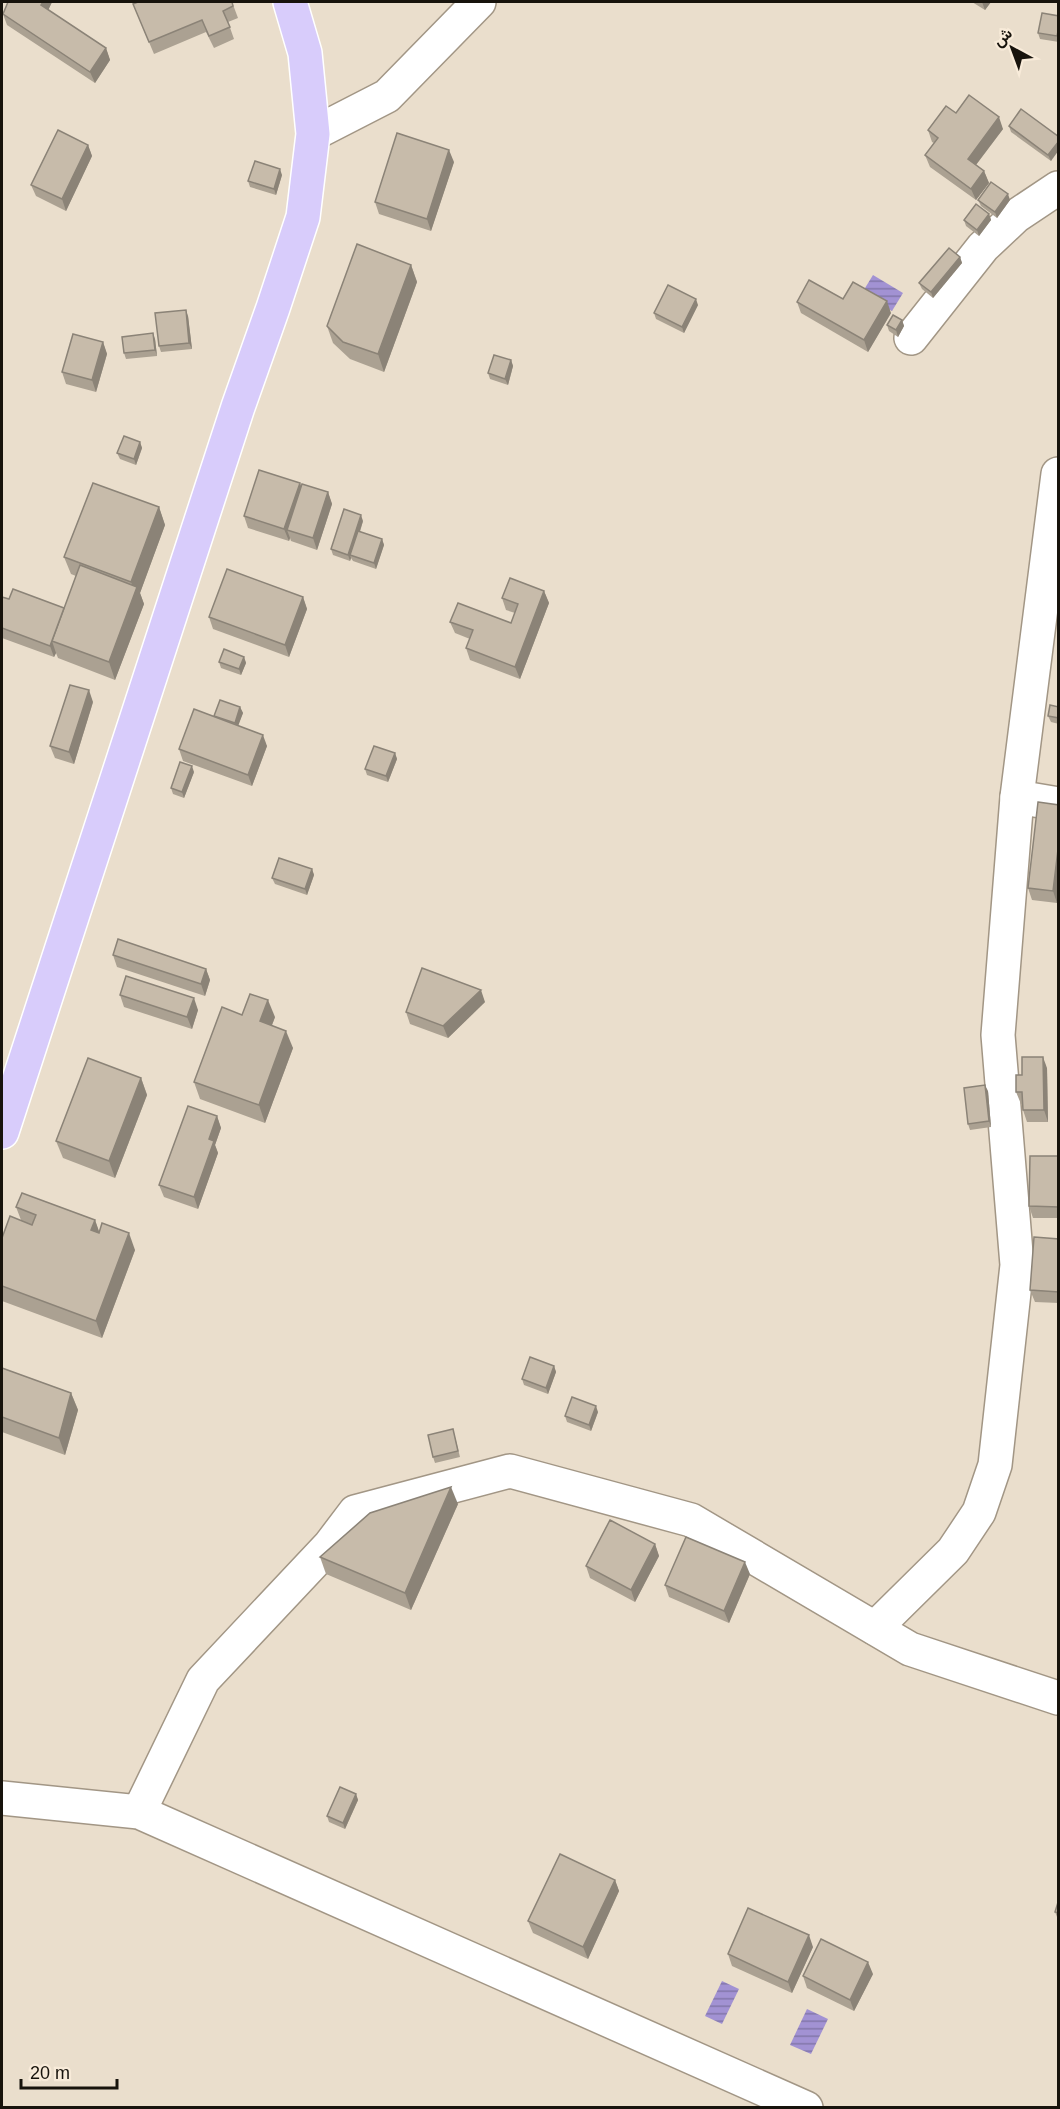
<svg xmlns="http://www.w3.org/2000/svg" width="1060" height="2109" font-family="Helvetica,Vazirmatn,sans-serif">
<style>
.water{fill:url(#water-rules)}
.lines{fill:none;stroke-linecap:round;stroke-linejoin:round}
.minor-casing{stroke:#a29685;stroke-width:36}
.major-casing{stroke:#fff;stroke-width:36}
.minor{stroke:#fff;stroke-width:33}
.major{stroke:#d8ccfb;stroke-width:33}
.wall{fill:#aba192}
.shaded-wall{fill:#8b8377}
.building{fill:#c7bbaa;stroke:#8b8377;stroke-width:1.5}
</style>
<defs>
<pattern id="water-rules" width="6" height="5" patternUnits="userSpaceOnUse" patternTransform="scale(1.5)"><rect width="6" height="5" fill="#a292d3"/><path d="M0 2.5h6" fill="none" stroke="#8376aa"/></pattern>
</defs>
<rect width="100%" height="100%" fill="#eadecc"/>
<g class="water">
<polygon points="873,275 903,293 892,311 862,293"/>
<polygon points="722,1981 739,1989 722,2024 705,2016"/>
<polygon points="807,2009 828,2019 811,2054 790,2045"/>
</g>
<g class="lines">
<g class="minor-casing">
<g id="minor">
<polyline points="313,134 387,96 479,2"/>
<polyline points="911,338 983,247 1016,216 1058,188"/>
<polyline points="1017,797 1058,804"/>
<polyline points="875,1628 953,1551 979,1512 995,1465 1017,1265 998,1035 1017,797 1058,474"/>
<polyline points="2,1798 139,1812 806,2108"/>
<polyline points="139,1812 203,1680 330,1545 355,1512 510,1471 691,1520 910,1649 1058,1698"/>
</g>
</g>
<g class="major-casing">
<polyline id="major" points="2,1132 238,407 273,308 303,217 313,134 305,53 290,2"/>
</g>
<use href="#minor" class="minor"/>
<use href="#major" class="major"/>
</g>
<g class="wall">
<polygon points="8,2 52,2 48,10 106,48 110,60 95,83 7,25 3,14"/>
<polygon points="232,2 238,18 228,22 234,39 214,48 206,32 154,54 133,4"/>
<polygon points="972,2 991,2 985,10"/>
<polygon points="1059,16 1059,42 1040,39 1038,33"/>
<polygon points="956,113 1003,129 976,165 984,171 989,183 976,200 930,167 925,155 934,143 932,142 928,130"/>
<polygon points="1009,126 1059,137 1051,161 1011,132"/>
<polygon points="88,145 92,156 66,211 36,196 31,185"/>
<polygon points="454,162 431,231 379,214 375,202"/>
<polygon points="282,175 276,195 250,187 248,181"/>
<polygon points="978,200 1010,200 997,218 981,206"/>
<polygon points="989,214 991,220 979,236 966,226 964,220"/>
<polygon points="960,257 962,263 933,298 922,289 919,283"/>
<polygon points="411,265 417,282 384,372 350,359 333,343 327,326"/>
<polygon points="843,299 891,313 868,352 801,313 797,302"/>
<polygon points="698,305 684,333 656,319 654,313"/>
<polygon points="188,316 192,349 161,352 159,346"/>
<polygon points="902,320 904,326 898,337 889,331 887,325"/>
<polygon points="155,339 157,356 126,359 124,353"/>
<polygon points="103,342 107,354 96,392 66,384 62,372"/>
<polygon points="511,360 513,366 508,385 490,379 488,373"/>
<polygon points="140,442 142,448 136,465 120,459 117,453"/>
<polygon points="300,483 301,487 328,492 332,504 317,550 291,541 290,538 289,541 248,528 244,516"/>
<polygon points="159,507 165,525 140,593 144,604 115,680 58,658 56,653 54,657 2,638 2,597 9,599 64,609 76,576 71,574 64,557"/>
<polygon points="363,521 360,532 382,539 384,545 376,569 353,561 351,558 350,561 333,555 331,549"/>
<polygon points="544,591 549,603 520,679 470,660 466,648 470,639 455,633 450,622 511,623 515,613 506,610 502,598"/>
<polygon points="303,597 307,609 289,657 213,629 209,617"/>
<polygon points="244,657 246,663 241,675 221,668 219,662"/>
<polygon points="93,702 74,764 55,758 50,746"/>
<polygon points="240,707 243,713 238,725 267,746 252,786 183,761 179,749 214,716"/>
<polygon points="1059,707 1059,724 1051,722 1048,716"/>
<polygon points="395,753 397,759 388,782 367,775 365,769"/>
<polygon points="194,772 184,798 173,794 171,788"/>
<polygon points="1059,805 1059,890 1057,903 1032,900 1028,888"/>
<polygon points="312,869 314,875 307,895 275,884 272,878"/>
<polygon points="113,955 206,969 210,980 205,996 117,967"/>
<polygon points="120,995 198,1010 192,1029 124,1007"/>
<polygon points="485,1002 448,1038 410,1024 406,1012"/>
<polygon points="242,1015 275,1017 272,1025 293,1048 265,1123 200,1099 194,1082"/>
<polygon points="1047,1068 1048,1122 1027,1122 1023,1110 1022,1104 1021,1104 1016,1092 1022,1075"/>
<polygon points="141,1078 147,1095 115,1178 63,1158 56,1141"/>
<polygon points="988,1091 991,1127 970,1130 968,1124"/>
<polygon points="217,1116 221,1128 215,1145 218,1153 198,1209 164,1197 159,1185"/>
<polygon points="1059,1156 1059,1218 1033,1218 1029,1206"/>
<polygon points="16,1207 95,1220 99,1232 135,1250 102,1338 2,1301 2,1238 21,1220"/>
<polygon points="1059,1239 1059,1303 1035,1302 1030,1290"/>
<polygon points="554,1366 556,1372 548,1394 524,1385 522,1379"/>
<polygon points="2,1368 71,1393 78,1410 65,1455 2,1432"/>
<polygon points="598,1412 591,1431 567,1422 565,1416"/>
<polygon points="453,1429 460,1457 435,1463 433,1457"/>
<polygon points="458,1504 411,1610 326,1574 320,1557"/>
<polygon points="655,1544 659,1556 635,1602 590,1578 586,1566"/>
<polygon points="750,1574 729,1623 669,1597 665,1585"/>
<polygon points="356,1794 358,1800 345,1829 329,1822 327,1816"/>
<polygon points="615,1880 619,1891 588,1959 533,1933 528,1921"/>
<polygon points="1059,1899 1059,1922 1055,1912"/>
<polygon points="813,1947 792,1993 732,1966 728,1954"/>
<polygon points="873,1974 854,2011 807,1988 803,1976"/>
</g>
<g class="shaded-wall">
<polygon points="43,2 52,2 45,17 41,5"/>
<polygon points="982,2 991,2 985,10"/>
<polygon points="106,48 110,60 95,83 90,72"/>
<polygon points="999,117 1003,129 972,170 968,159"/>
<polygon points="1059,141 1059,150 1051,161 1048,155"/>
<polygon points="88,145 92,156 66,211 62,199"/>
<polygon points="449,150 454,162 431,231 427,219"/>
<polygon points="280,169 282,175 276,195 274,189"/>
<polygon points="984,171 989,183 976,200 971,189"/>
<polygon points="1008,194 1010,200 997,218 995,212"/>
<polygon points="989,214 991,220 979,236 977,230"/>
<polygon points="960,257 962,263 933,298 931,292"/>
<polygon points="411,265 417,282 384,372 378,354"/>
<polygon points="696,299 698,305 684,333 682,327"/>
<polygon points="887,301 891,313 868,352 864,340"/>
<polygon points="186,310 188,316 192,349 189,343"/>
<polygon points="902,320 904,326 898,337 896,330"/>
<polygon points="153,333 155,339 157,356 155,350"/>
<polygon points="103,342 107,354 96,392 92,380"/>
<polygon points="511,360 513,366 508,385 505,379"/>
<polygon points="140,442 142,448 136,465 134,459"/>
<polygon points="300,483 304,495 287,530 290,538 289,541 284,529"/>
<polygon points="328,492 332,504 317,550 313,538"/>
<polygon points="159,507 165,525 140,593 144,604 115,680 109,662 135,592 131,582"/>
<polygon points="361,515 363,521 352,555 350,555 351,558 350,561 348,555"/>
<polygon points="382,539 384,545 376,569 374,563"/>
<polygon points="544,591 549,603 520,679 515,667"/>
<polygon points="303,597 307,609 289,657 285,645"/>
<polygon points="64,608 52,641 56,653 54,657 50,646"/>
<polygon points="244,657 246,663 241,675 239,669"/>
<polygon points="89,690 93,702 74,764 69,752"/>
<polygon points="240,707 243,713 237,729 235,723"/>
<polygon points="263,735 267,746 252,786 248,775"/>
<polygon points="395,753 397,759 388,782 386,776"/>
<polygon points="192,766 194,772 184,798 182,792"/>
<polygon points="1059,841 1059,890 1057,903 1053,891"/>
<polygon points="312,869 314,875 307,895 305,889"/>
<polygon points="206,969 210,980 205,996 201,984"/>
<polygon points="481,990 485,1002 448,1038 443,1026"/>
<polygon points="194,998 198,1010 192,1029 187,1017"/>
<polygon points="268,1000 275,1017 267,1038 260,1021"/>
<polygon points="286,1031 293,1048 265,1123 259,1105"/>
<polygon points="1043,1057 1047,1068 1048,1122 1044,1110"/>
<polygon points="141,1078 147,1095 115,1178 109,1161"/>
<polygon points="985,1085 988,1091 991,1127 989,1121"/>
<polygon points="217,1116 221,1128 215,1145 218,1153 198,1209 194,1197 209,1139"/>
<polygon points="95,1220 101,1237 91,1230"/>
<polygon points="129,1233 135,1250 102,1338 96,1321"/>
<polygon points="554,1366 556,1372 548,1394 546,1388"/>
<polygon points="71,1393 78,1410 65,1455 59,1438"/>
<polygon points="596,1406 598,1412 591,1431 589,1425"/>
<polygon points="451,1487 458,1504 411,1610 405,1593"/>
<polygon points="655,1544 659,1556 635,1602 631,1590"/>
<polygon points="745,1562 750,1574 729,1623 724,1611"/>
<polygon points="356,1794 358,1800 345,1829 343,1823"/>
<polygon points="615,1880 619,1891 588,1959 583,1947"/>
<polygon points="809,1935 813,1947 792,1993 788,1982"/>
<polygon points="868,1962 873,1974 854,2011 850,2000"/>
</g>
<g class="building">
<polygon points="8,2 43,2 41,5 106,48 90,72 3,14"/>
<polygon points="138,2 232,2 233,6 223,11 230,27 209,36 202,20 149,42 133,4"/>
<polygon points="1042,13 1059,16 1059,27 1057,36 1038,33"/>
<polygon points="969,95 999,117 968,159 984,171 971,189 925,155 938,138 928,130 946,106 956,113"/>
<polygon points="1021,109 1059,137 1059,141 1048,155 1009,126"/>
<polygon points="58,130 88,145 62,199 31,185"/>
<polygon points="397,133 449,150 427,219 375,202"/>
<polygon points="255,161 280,169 274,189 248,181"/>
<polygon points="991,182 1008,194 995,212 978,200"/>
<polygon points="976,204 989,214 977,230 964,220"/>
<polygon points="357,244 411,265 378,354 343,342 327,326"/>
<polygon points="949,248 960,257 931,292 919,283"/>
<polygon points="809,280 843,299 853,282 887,301 864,340 797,302"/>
<polygon points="668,285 696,299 682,327 654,313"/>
<polygon points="186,310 189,343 159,346 155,313"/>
<polygon points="893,315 902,320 896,330 887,325"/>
<polygon points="153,333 155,350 124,353 122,337"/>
<polygon points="73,334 103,342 92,380 62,372"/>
<polygon points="494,355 511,360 505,379 488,373"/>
<polygon points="124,436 140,442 134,459 117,453"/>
<polygon points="259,470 300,483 284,529 244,516"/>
<polygon points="93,483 159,507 131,582 64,557"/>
<polygon points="302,484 328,492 313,538 287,530"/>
<polygon points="344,509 361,515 348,555 331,549"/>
<polygon points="358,531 382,539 374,563 350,555"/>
<polygon points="80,565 137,587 109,662 52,641"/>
<polygon points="227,569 303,597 285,645 209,617"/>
<polygon points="510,578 544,591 515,667 466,648 473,630 450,622 458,603 511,623 518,604 502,598"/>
<polygon points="13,589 64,608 50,646 2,628 2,597 9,599"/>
<polygon points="224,649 244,657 239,669 219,662"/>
<polygon points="70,685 89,690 69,752 50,746"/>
<polygon points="220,700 240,707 235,723 214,716"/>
<polygon points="1050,705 1059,707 1059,718 1048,716"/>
<polygon points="194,709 263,735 248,775 179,749"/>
<polygon points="374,746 395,753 386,776 365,769"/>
<polygon points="180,762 192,766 182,792 171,788"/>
<polygon points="1038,802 1059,805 1059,841 1053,891 1028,888"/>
<polygon points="279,858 312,869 305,889 272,878"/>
<polygon points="118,939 206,969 201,984 113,955"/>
<polygon points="422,968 481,990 443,1026 406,1012"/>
<polygon points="126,976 194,998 187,1017 120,995"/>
<polygon points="250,994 268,1000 260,1021 286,1031 259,1105 194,1082 222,1007 242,1015"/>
<polygon points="1022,1057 1043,1057 1044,1110 1023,1110 1022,1092 1016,1092 1016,1075 1022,1075"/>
<polygon points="88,1058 141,1078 109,1161 56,1141"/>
<polygon points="985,1085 989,1121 968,1124 964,1088"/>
<polygon points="188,1106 217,1116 209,1139 214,1141 194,1197 159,1185"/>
<polygon points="1030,1156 1059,1156 1059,1207 1029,1206"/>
<polygon points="22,1193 95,1220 91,1230 99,1233 102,1223 129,1233 96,1321 2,1286 2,1238 10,1216 32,1225 36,1215 16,1207"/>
<polygon points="1034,1237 1059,1239 1059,1292 1030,1290"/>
<polygon points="530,1357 554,1366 546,1388 522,1379"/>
<polygon points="2,1368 71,1393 59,1438 2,1417"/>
<polygon points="572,1397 596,1406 589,1425 565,1416"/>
<polygon points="453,1429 458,1451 433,1457 428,1435"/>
<polygon points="451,1487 405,1593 320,1557 370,1513"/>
<polygon points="610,1520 655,1544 631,1590 586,1566"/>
<polygon points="686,1537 745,1562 724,1611 665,1585"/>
<polygon points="340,1787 356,1794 343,1823 327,1816"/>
<polygon points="560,1854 615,1880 583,1947 528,1921"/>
<polygon points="1059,1899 1059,1913 1055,1912"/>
<polygon points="748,1908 809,1935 788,1982 728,1954"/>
<polygon points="821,1939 868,1962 850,2000 803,1976"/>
</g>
<rect width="1060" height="2109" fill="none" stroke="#17130c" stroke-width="6"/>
<g transform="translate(1012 48) rotate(319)" stroke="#f8ebd9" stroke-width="4.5" paint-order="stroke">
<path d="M0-4.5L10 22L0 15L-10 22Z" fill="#17130c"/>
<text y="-9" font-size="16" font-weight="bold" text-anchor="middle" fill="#17130c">ش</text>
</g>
<path d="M21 2079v9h96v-9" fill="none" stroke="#17130c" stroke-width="3"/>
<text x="30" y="2079" font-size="18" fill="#17130c" stroke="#f8ebd9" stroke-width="4.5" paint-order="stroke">20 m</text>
</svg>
